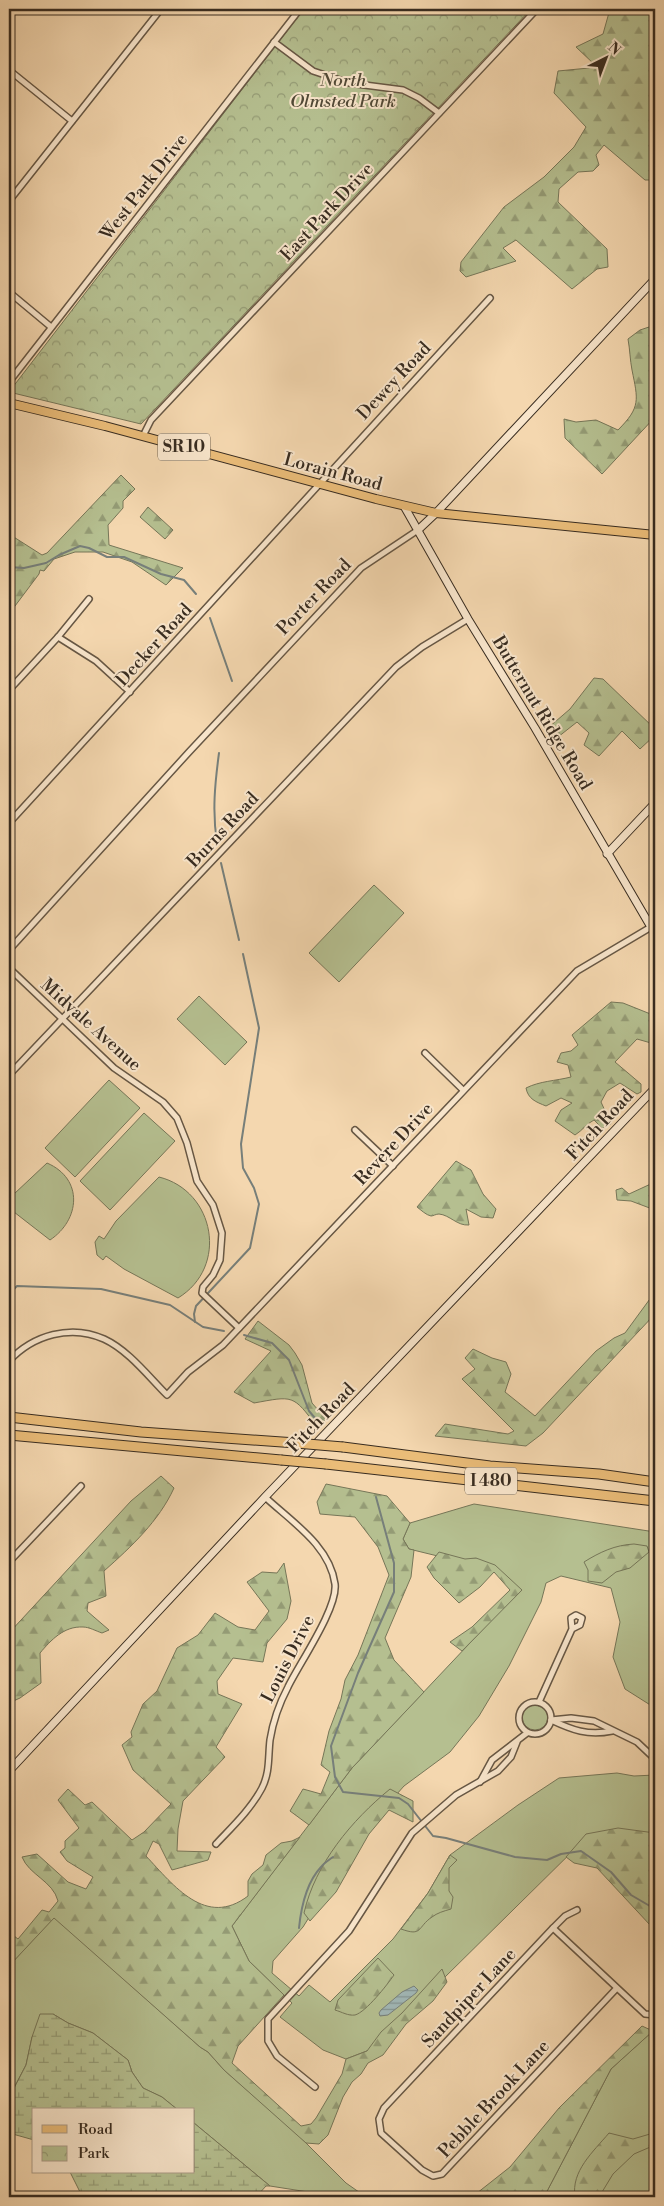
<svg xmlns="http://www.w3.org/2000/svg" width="664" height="2206" font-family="'Libre Bodoni',serif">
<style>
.grass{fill:#b5bf90;stroke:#767658}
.forest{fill:url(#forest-firs);stroke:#767658}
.wetland{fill:url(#wetland-marsh);stroke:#767658}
.park{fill:url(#park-crowns);stroke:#767658}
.water{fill:url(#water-rules);stroke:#777f7a}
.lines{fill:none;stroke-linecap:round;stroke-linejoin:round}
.stream{stroke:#777f7a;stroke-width:2}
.street-casing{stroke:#675744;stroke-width:8}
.secondary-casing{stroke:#382c20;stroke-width:9}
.primary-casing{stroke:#382c20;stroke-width:10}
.highway-casing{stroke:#382c20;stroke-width:11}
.street{stroke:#f8e5cb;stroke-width:5}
.secondary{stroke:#f8e5cb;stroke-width:7}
.primary{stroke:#eabc78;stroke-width:8}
.highway{stroke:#eabc78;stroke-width:9}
.highway-bridge-casing{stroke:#382c20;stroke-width:11;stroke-linecap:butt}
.highway-bridge{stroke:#eabc78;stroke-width:9}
.labels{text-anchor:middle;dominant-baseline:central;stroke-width:4;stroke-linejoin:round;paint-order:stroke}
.shield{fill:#f8e5cb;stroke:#726453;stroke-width:1}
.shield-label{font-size:16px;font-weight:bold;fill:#382c20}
.park-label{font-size:18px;font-style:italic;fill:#514936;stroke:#f8e5cb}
.street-label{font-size:18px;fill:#382c20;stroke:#f8e5cb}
</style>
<defs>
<pattern id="forest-firs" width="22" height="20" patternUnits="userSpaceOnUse" patternTransform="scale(1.25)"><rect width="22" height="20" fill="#b5bf90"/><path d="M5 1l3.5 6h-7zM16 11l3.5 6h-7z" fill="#949b75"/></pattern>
<pattern id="wetland-marsh" width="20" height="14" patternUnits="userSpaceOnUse" patternTransform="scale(1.25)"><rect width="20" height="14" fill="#b5bf90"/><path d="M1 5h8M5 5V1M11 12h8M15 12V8" fill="none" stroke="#949b75"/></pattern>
<pattern id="park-crowns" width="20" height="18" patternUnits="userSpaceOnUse" patternTransform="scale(1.25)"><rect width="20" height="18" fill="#b5bf90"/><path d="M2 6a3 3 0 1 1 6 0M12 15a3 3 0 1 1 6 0" fill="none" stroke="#949b75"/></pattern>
<pattern id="water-rules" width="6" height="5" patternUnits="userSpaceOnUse" patternTransform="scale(1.25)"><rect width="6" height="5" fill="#a1b7b6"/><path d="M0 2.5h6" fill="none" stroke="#849594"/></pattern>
</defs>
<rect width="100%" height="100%" fill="#f4d7af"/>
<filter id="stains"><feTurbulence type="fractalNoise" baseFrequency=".004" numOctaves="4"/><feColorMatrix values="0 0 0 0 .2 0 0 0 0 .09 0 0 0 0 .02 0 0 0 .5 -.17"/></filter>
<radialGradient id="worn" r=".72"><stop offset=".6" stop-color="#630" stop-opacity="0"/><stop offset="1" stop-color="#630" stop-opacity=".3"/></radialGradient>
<g class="grass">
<polygon points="374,885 404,913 339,982 309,953"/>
<polygon points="199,996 247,1042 225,1065 177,1019"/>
<polygon points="109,1080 140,1108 75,1177 45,1148"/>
<polygon points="144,1113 175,1141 110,1210 80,1181"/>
<path d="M47 1163C84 1179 80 1220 50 1240L14 1212 11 1214 9 1211V1193L11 1192 14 1194Z"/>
<path d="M159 1177C215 1191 229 1267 178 1298L124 1269 106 1256 103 1260 97 1255 95 1242 99 1236 104 1239 116 1221Z"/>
<polygon points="474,1504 655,1532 655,1708 625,1689 613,1657 620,1622 611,1588 561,1576 546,1583 541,1602 509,1666 479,1716 450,1752 404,1786 373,1821 338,1871 303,1927 273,1961 272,1973 299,1996 309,1985 330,2002 393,1939 428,1893 450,1855 518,1805 559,1778 617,1773 634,1776 655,1775 655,1858 587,1837 372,2049 346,2059 323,2050 280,2017 292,2003 249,1961 232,1926 352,1768 519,1591 495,1570 409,1549 403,1539 410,1523"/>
<circle cx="535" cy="1717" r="13"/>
<polygon points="54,1917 200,2047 208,2052 224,2070 296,2133 346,2183 366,2197 340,2197 270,2186 194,2123 194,2110 178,2110 162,2097 143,2088 132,2072 128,2060 93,2033 68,2023 53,2014 32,2037 26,2065 9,2097 9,1966"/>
<polygon points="655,2029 655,2197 544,2197 611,2069"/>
</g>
<g class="forest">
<polygon points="610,9 655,10 655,180 645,180 604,145 596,155 599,165 593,171 578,172 559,189 558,202 607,249 608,267 597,269 572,289 516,240 503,248 516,261 466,277 460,271 461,262 504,207 544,177 574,147 586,127 554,93 558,71 589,68 595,65 576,47 603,34"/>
<path d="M655 325V417L602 474 565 438 564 419 576 422 596 420 618 430C641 407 638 400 632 370 630 360 630 350 628 339L640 330Z"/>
<polygon points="121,475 135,489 123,501 123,508 108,525 109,545 183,568 166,585 132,562 103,552 75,552 54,559 44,571 40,570 39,574 9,614 9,534 42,555 47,553"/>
<polygon points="148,507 173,530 165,539 140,517"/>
<polygon points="594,678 603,679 655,729 655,735 640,749 622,731 599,756 584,745 589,733 577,722 558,737 548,728 570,709"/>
<path d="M611 1002 623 1003 653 1015 655 1018V1040L651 1043 637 1039 615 1062 641 1084V1092L637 1094 620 1083 607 1091 601 1102 611 1124 602 1128 594 1120C586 1124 583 1130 575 1135L555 1121 561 1110 572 1103 561 1098 546 1106C536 1102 528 1099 526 1088 540 1081 555 1081 571 1077L568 1065 557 1062 561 1053 571 1051 578 1045 572 1035Z"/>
<path d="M456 1161 471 1170 483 1194 496 1209 493 1218 481 1217 466 1209 469 1225C457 1226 450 1215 439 1214 436 1214 433 1216 431 1216 426 1215 421 1210 417 1207Z"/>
<polygon points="655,1182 655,1210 631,1201 617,1200 616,1190 622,1188 629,1194"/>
<polygon points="655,1292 655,1314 543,1433 526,1446 435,1436 445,1424 508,1434 514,1431 462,1379 475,1369 465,1358 473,1349 492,1358 506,1362 511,1374 505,1392 535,1416 596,1351 614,1338 625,1333"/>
<path d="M258 1321 289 1345 295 1353 302 1365 312 1403 326 1419 317 1427C293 1394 293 1396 254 1403L234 1392 271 1351 245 1339Z"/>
<path d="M161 1476 174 1488C159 1521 131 1547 104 1571L106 1596 88 1603 87 1611 109 1630 102 1633C96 1631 89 1627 83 1627 64 1626 51 1640 40 1653L41 1683 20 1698 9 1703V1633L131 1501Z"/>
<polygon points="326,1484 387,1496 410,1523 403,1539 409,1549 414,1550 411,1577 385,1638 394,1660 424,1692 352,1768 309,1825 290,1811 303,1789 321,1794 330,1772 321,1765 329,1731 341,1699 345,1680 358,1655 389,1575 378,1547 355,1517 320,1514 317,1502"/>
<path d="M634 1544 647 1546 649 1552 630 1568 616 1572 602 1583 588 1581V1570L584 1562C600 1552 615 1545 634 1544Z"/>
<polygon points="439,1552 465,1559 476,1558 495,1565 522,1590 462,1651 450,1642 472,1627 510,1590 494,1572 480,1587 459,1603 434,1578 427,1567"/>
<path d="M284 1563 291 1601 287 1619 267 1643 263 1662 233 1658 217 1681 218 1694 242 1704 216 1747 225 1757 183 1801 178 1829 177 1851 211 1852 208 1860 172 1870 159 1844 153 1841 146 1856C174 1886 206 1928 248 1896V1881L252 1874 263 1865 266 1855 281 1843 292 1841 300 1837 232 1926 249 1961 284 1995 238 2046 232 2063 301 2126 311 2124 316 2118 342 2074 346 2059 367 2051 381 2032 402 2013 442 1969 447 1982 433 2001 406 2024 383 2055 368 2063 361 2074 352 2082 343 2097 328 2135 319 2144 306 2143 224 2070 208 2052 200 2047 54 1918 9 1966V1932L18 1939 42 1910 49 1912 58 1901C53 1881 29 1875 22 1857L37 1854 68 1882 86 1889 93 1877 67 1861 60 1852 65 1848V1841L79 1828 58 1800 68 1789 85 1805 92 1802 132 1840 144 1832 171 1804 133 1770 122 1745 132 1737 131 1732 143 1704 157 1691 177 1648 198 1635 215 1613 238 1627 255 1630 269 1611 247 1582 262 1572 277 1573Z"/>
<path d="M390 1789 413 1801V1822L389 1810 369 1834 336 1892 310 1921 304 1913C315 1864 352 1820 390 1789Z"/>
<polygon points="618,1828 655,1833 655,1927 650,1925 597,1868 574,1863 566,1857 586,1834"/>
<path d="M450 1855 457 1860 449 1868V1891L453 1897 451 1909C444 1911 437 1913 432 1917 417 1927 423 1937 401 1929L428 1893Z"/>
<path d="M378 1958 394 1975C387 1985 366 2012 355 2015 348 2016 342 2012 335 2010L338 2000Z"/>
<polygon points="642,2026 653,2031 611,2069 544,2197 472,2197 510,2167 559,2108"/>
<path d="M655 2126V2145L634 2154 613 2174 599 2197H575C571 2171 593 2152 609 2133L633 2139 650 2134Z"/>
</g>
<g class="wetland">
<polygon points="40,2014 53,2014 68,2023 93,2033 128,2060 132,2072 143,2088 162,2097 178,2110 34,2110 34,2140 9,2133 9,2098 26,2065 32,2037"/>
<polygon points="194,2123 270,2186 266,2186 256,2197 78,2197 81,2194 70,2172 194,2172"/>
</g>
<polygon class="park" points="304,9 531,9 141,424 9,392"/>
<polygon class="water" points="414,1986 418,1990 416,1993 388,2015 380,2016 379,2013 381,2010 402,1992"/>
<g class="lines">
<g class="stream">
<polyline points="9,567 24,568 46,563 59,555 80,546 89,548 107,557 124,557 161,574 184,580 196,594"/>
<polyline points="210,618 232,681"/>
<path d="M217 842C212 812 215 783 219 753"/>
<polyline points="221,863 239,940"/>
<polyline points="9,1294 17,1286 101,1289 170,1305 203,1327 224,1331"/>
<polyline points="195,1322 194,1314 196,1306 250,1248 259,1204 254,1188 243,1168 241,1144 259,1028 243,954"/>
<polyline points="244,1335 272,1343 289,1360 309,1411 320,1424"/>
<polyline points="376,1497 394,1563 394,1592 358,1673 331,1746 335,1777 343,1792 399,1798 408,1804 433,1836 446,1838 515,1857 547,1860 561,1854 581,1851 611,1872 631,1895 655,1909"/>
<path d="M299 1928C301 1908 307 1882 321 1867 324 1863 329 1860 333 1857"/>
</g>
<g class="street-casing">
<g id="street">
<polyline points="274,42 313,71 349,83 403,90 419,98 439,113"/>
<polyline points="9,70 72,121"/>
<polyline points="9,201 161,9"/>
<polyline points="9,292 51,327"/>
<polyline points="9,382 300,9"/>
<polyline points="143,436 151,420 537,9"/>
<polyline points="58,637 96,661 130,692"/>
<polyline points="9,690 58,637 89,599"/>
<polyline points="9,823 490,298"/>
<polyline points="9,950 189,752 361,568 418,530"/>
<polyline points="9,968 114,1068 163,1102 177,1118 187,1143 197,1181 213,1205 222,1233 220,1260 213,1275 203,1287 202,1293 239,1328"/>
<polyline points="425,1053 463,1090"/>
<polyline points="9,1075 396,667 422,647 468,619"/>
<polyline points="355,1130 393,1166"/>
<path d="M9 1361C33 1335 71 1324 104 1339 128 1350 148 1376 167 1395L188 1372 223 1345 577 971 651 927"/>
<polyline points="9,1562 81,1486"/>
<circle cx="535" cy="1718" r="16"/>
<polyline points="539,1702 572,1629 580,1625 582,1618 576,1615 571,1618 572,1629"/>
<polyline points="551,1720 571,1718 594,1721 637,1742 655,1759"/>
<path d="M551 1720C572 1730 588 1736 612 1731"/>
<polyline points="480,1782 492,1760 527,1733"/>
<path d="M216 1844C232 1827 251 1809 262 1788 270 1772 268 1758 270 1740 273 1721 279 1704 288 1687 299 1664 338 1608 335 1584 330 1546 292 1522 265 1497"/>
<polyline points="577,1910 565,1916 553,1928 384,2108 379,2119 381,2133 422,2170 433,2176 442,2174 616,1989"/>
<polyline points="553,1928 645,2014 655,2015"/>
<polyline points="315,2087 277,2056 268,2041 268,2019 349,1931 412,1833 456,1795 498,1771 511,1757 517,1742"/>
</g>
</g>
<g class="secondary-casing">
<g id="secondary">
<polyline points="404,506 468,619 535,728 655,934"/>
<polyline points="418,530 436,513 655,279"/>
<polyline points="607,854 655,803"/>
<polyline points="9,1771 265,1497 655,1088"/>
</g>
</g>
<g class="primary-casing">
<polyline id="primary" points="9,403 105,426 376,499 436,513 655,535"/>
</g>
<g class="highway-casing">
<g id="highway">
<polyline points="9,1417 141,1432 296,1443"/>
<polyline points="9,1435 281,1460"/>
<polyline points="343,1447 490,1466 599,1474 655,1482"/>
<polyline points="326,1464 655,1501"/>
</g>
</g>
<use href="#street" class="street"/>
<use href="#secondary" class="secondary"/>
<use href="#primary" class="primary"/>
<use href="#highway" class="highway"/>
<g class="highway-bridge-casing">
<g id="highway-bridge">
<polyline points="296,1443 343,1447"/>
<polyline points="281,1460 326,1464"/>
</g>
</g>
<use href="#highway-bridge" class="highway-bridge"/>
</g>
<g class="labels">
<g class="shield">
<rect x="158" y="433.5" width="52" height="27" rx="4"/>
<rect x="465" y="1467.5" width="52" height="27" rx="4"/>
</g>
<g class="shield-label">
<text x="184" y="447">SR 10</text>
<text x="491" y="1481">I 480</text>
</g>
<g class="park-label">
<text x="343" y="80">North<tspan x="343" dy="21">Olmsted Park</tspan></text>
</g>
<g class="street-label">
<text transform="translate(144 187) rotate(-52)">West Park Drive</text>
<text transform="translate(327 212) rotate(-47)">East Park Drive</text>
<text transform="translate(394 381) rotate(-47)">Dewey Road</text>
<text transform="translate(333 472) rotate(15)">Lorain Road</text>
<text transform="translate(314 597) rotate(-46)">Porter Road</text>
<text transform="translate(154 645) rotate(-48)">Decker Road</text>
<text transform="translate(542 713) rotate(59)">Butternut Ridge Road</text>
<text transform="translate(223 830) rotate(-47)">Burns Road</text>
<text transform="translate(91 1025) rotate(42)">Midvale Avenue</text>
<text transform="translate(600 1125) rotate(-47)">Fitch Road</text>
<text transform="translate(394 1144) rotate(-47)">Revere Drive</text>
<text transform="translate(321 1418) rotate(-46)">Fitch Road</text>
<text transform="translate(288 1659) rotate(-63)">Louis Drive</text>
<text transform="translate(469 1998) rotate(-47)">Sandpiper Lane</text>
<text transform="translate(494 2099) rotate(-47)">Pebble Brook Lane</text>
</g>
</g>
<rect width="664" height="2206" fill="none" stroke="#f4d7af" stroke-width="30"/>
<rect x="10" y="10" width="644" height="2186" fill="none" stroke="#382c20" stroke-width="2.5"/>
<rect x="15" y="15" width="634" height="2176" fill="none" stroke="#382c20"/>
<rect x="32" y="2108" width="162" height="65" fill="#f8e5cb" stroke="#ab9b87"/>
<rect x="42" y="2125" width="25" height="8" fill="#eabc78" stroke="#ab9b87"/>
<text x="78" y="2134" font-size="15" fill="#382c20">Road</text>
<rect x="42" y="2146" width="25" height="15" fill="url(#park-crowns)" stroke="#ab9b87"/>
<text x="78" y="2158" font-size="15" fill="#382c20">Park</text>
<g transform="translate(606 58) rotate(42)" stroke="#f8e5cb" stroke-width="4" paint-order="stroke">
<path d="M0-4L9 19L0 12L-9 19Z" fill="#382c20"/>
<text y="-8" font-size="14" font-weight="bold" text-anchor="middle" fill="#382c20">N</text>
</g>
<rect width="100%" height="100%" filter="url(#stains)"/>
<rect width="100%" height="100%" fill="url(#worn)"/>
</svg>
